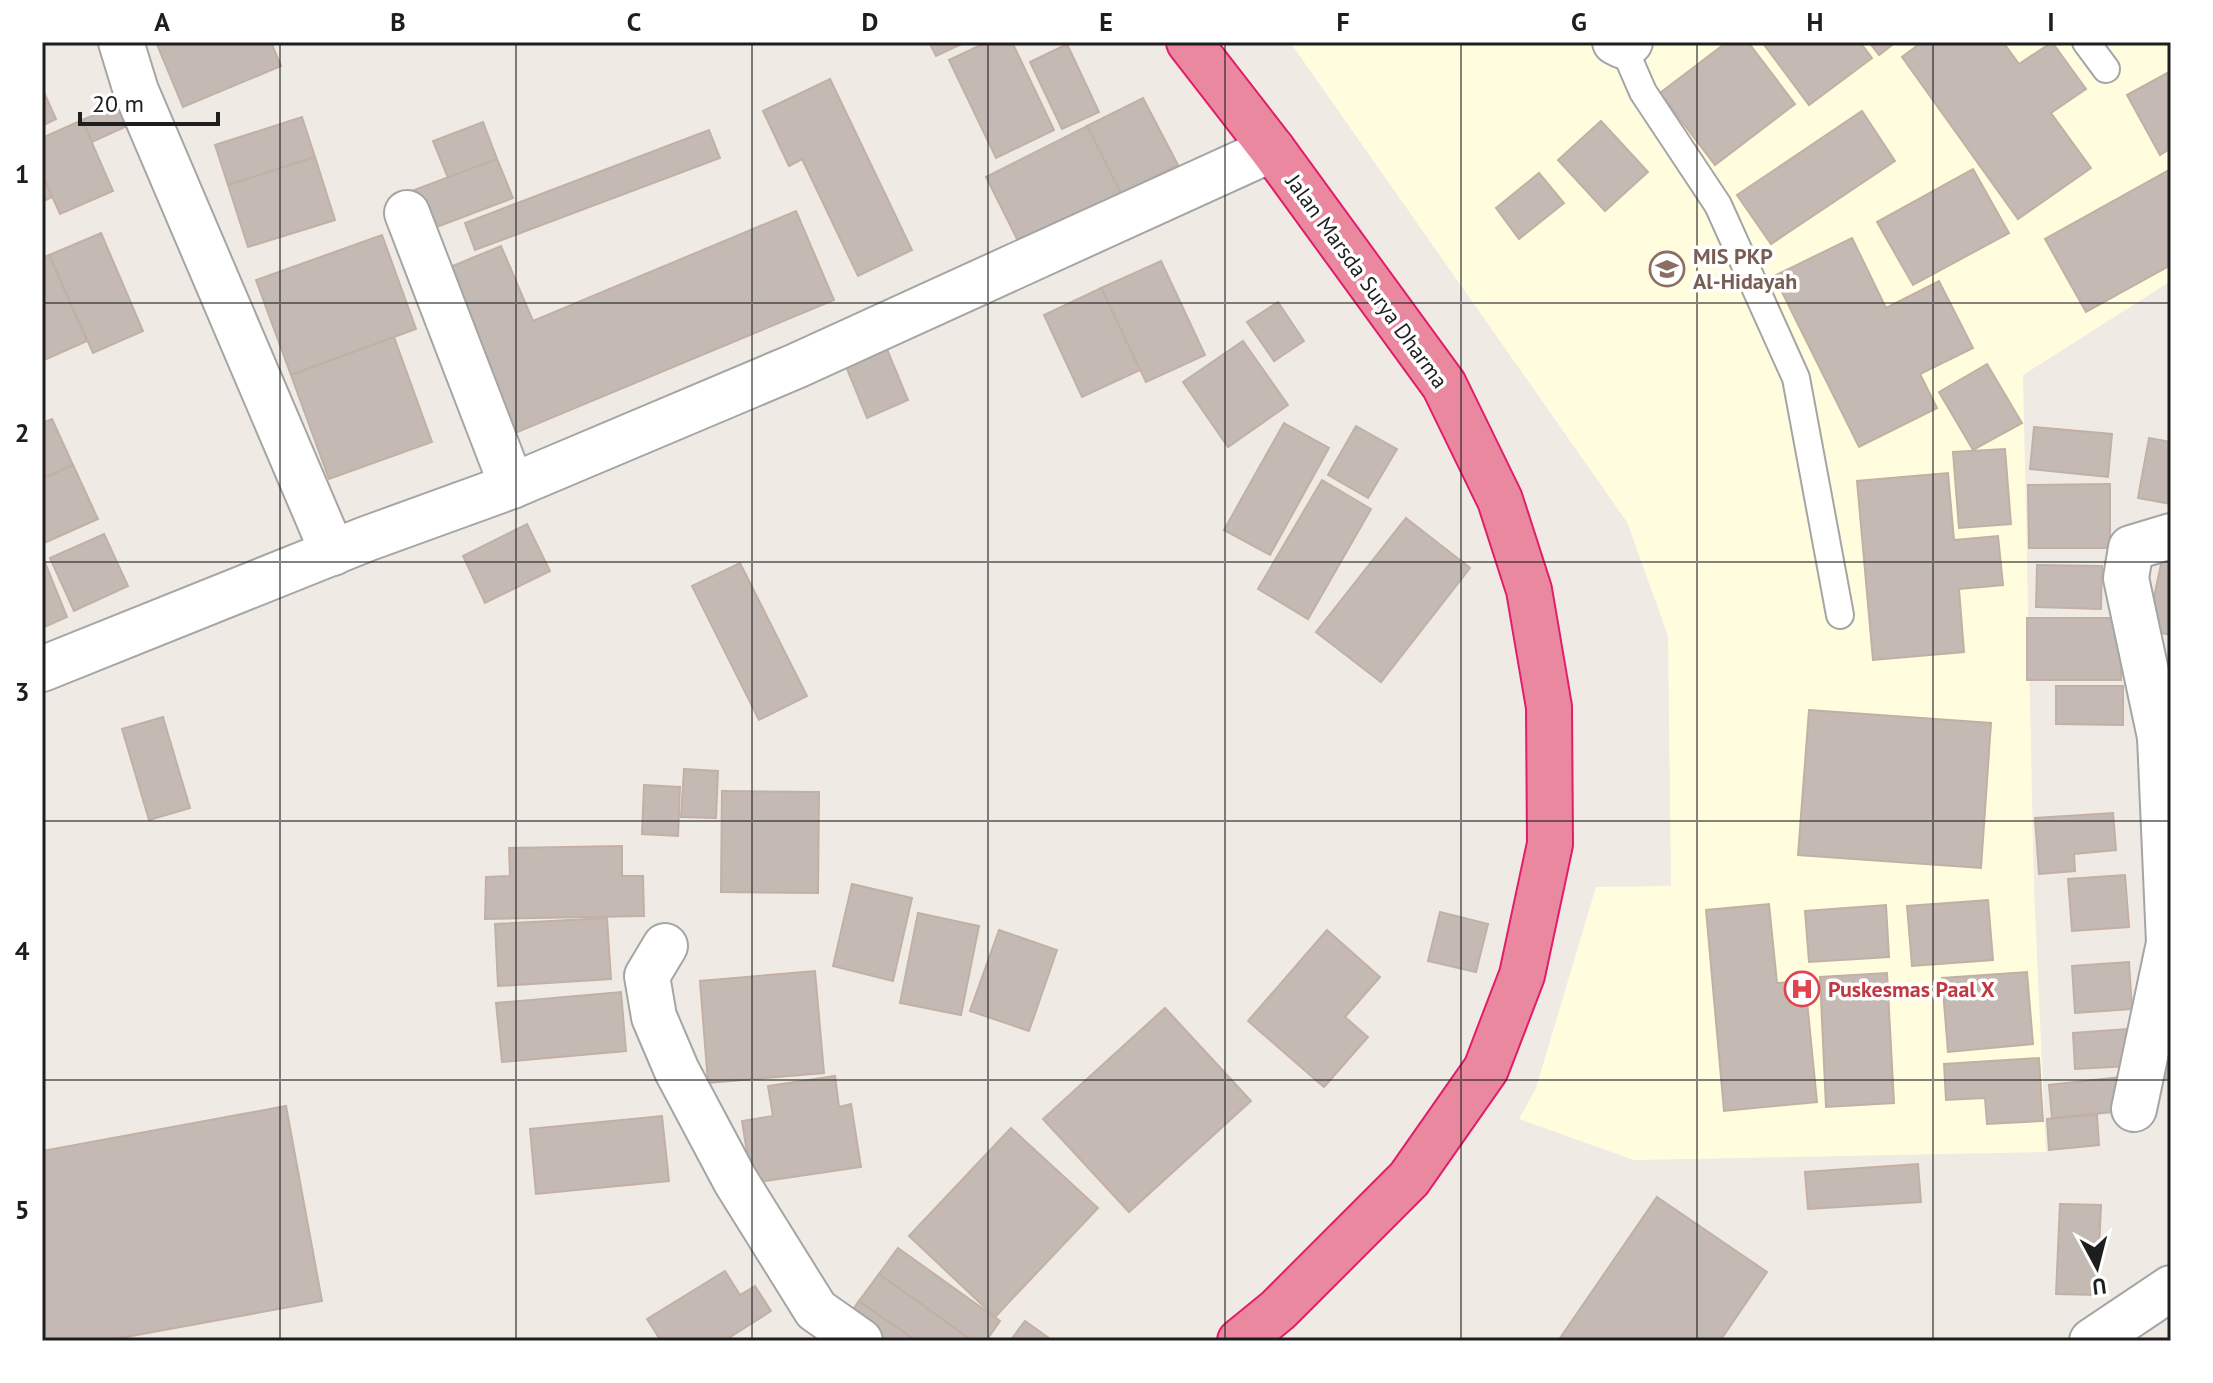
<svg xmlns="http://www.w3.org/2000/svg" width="2213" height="1383" font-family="'PT Sans',sans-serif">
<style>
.education{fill:#fffddd}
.building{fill:#c4bab3;stroke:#c2b0a5;stroke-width:2}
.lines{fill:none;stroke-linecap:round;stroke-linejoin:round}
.lane-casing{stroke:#a5a5a5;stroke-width:30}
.street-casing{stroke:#a5a5a5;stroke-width:48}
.highway-casing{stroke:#e11d6c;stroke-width:48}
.lane{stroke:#fff;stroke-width:26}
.street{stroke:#fff;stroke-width:44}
.highway{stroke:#ea88a0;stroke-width:44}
.grid{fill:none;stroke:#1e1e1e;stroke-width:2;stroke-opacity:0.55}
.labels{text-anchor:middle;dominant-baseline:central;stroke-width:7;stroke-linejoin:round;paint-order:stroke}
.education-label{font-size:22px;font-weight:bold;fill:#785e54;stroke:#fff;text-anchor:start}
.street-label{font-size:22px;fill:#1e1e1e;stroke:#fff}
.health-label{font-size:22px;font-weight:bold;fill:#be3a42;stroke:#fff;text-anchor:start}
.neatline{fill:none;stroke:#1e1e1e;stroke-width:3}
.grid-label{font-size:26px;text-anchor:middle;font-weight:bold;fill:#1e1e1e}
</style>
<rect width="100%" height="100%" fill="#efebe4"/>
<polygon class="education" points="1290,42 2171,42 2171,281 2023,375 2034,891 2046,1152 1634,1160 1519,1119 1536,1088 1596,887 1671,886 1668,636 1627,522"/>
<g class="building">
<polygon points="156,42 271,42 281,66 183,107"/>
<polygon points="929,42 966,42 936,56"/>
<polygon points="987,42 1012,42 1054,130 996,158 949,60"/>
<polygon points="1727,42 1748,42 1795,104 1715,165 1660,93"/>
<polygon points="1762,42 1860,42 1872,58 1809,105"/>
<polygon points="1869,42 1896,42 1879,55"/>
<polygon points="1922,42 2003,42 2019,64 2052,42 2086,89 2051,113 2091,168 2018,219 1902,57"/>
<polygon points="1067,44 1099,112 1062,129 1030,62"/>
<polygon points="2171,71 2171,148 2160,155 2127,95"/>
<polygon points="830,79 912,250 858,276 802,159 789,166 763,111"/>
<polygon points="42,88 56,119 42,126"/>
<polygon points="1143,98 1178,165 1121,194 1087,126"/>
<polygon points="118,105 127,126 92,142 82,120"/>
<polygon points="1862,111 1895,161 1771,244 1737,195"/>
<polygon points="302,117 315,157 228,185 215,145"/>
<polygon points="82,120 113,191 60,214 42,174 42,138"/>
<polygon points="1601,121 1648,172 1605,211 1558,160"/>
<polygon points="483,122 497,159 448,178 433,141"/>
<polygon points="1087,126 1121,194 1020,245 986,177"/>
<polygon points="709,130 720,158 475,250 465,223"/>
<polygon points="315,157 335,220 248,247 228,185"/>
<polygon points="497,159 513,198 429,230 414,190"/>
<polygon points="1973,169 2009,233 1913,285 1877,222"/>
<polygon points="2171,169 2171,265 2086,312 2045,239"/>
<polygon points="1539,173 1564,203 1519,239 1496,208"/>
<polygon points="42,174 52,197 42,202"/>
<polygon points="796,211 834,300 508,436 438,272 501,246 533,321"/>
<polygon points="101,233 143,331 93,353 49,255"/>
<polygon points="382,235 416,329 291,375 256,280"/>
<polygon points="1852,238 1886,308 1939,281 1973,348 1920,374 1937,408 1859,447 1774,276"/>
<polygon points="49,255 87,341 42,361 42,258"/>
<polygon points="1161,261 1205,355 1146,382 1101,288"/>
<polygon points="1101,288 1140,370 1082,397 1044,315"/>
<polygon points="1278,302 1304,341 1274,361 1247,322"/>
<polygon points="394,337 432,442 329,479 291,375"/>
<polygon points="1243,341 1288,405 1228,447 1183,382"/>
<polygon points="886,347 908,400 867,418 845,364"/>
<polygon points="1987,364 2022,423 1973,450 1939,392"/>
<polygon points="52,419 73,465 42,479 42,423"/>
<polygon points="1284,423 1329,448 1270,555 1224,530"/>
<polygon points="1356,426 1397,449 1368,498 1328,475"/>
<polygon points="2034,427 2112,434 2108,477 2030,469"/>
<polygon points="2149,438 2171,442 2171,504 2138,498"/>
<polygon points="2005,449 2011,524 1959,528 1953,452"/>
<polygon points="73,465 98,519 42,544 42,479"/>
<polygon points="1948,473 1954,540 1998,536 2003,585 1959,589 1964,652 1873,660 1857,481"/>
<polygon points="1322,480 1371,509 1308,619 1258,589"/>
<polygon points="2110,484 2110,548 2029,548 2028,485"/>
<polygon points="1406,518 1470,568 1381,682 1316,632"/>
<polygon points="527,524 550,571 485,603 463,556"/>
<polygon points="104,534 128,586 74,611 50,558"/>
<polygon points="2164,550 2171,552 2171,635 2147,630"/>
<polygon points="44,560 67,617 42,628 42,561"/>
<polygon points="740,563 807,696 759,720 692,586"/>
<polygon points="2037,565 2102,566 2101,609 2036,607"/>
<rect x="2027" y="618" width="94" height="62"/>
<polygon points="2056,686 2123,686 2123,725 2056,724"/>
<polygon points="1809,710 1991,723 1981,868 1798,855"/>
<polygon points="163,717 190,808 149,820 122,729"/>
<polygon points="684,769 718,771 716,818 681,817"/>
<polygon points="644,785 680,787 678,836 642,834"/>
<polygon points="722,791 819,792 818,893 721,892"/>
<polygon points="2113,813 2116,850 2074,854 2075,871 2039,874 2035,818"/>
<polygon points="622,846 622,876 643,876 644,916 485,919 486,877 510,876 509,848"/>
<polygon points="2125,875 2129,927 2072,931 2068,879"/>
<polygon points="852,884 912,898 893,981 833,966"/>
<polygon points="1988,900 1993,960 1912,966 1907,906"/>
<polygon points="1769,904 1777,983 1805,981 1817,1102 1724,1111 1706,910"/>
<polygon points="1886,905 1889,957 1809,962 1805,911"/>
<polygon points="1440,912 1488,924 1476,972 1428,961"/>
<polygon points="918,913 979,926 961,1015 900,1003"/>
<polygon points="607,918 611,979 498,986 495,924"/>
<polygon points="999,930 1057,950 1029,1031 970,1011"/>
<polygon points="1327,930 1380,977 1345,1017 1368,1037 1324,1087 1248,1021"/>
<polygon points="2129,962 2132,1009 2075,1013 2072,966"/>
<polygon points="815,971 824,1073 708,1083 700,981"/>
<polygon points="2027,972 2033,1044 1948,1052 1942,978"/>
<polygon points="1887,973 1894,1103 1826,1107 1820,977"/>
<polygon points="621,992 626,1051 502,1062 496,1003"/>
<polygon points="2171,993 2171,1079 2154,1076"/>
<polygon points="1165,1008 1251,1101 1129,1212 1043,1119"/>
<polygon points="2127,1029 2130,1066 2075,1069 2073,1033"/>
<polygon points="2039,1058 2043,1121 1987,1124 1985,1098 1946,1100 1944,1064"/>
<polygon points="835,1076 839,1107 851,1104 861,1167 752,1183 742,1121 773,1116 768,1086"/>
<polygon points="2120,1077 2123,1111 2052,1118 2049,1085"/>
<polygon points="286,1106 322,1301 104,1341 42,1341 42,1151"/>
<polygon points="2097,1115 2099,1145 2049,1150 2047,1119"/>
<polygon points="662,1116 669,1181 536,1194 530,1129"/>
<polygon points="1011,1128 1098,1208 995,1317 909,1236"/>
<polygon points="1918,1164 1921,1202 1808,1209 1805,1172"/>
<polygon points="1657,1197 1767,1272 1720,1341 1558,1341"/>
<polygon points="2060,1204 2101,1205 2097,1295 2056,1294"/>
<polygon points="898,1248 1000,1321 986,1341 973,1341 879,1274"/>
<polygon points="725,1271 740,1295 755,1286 771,1311 724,1341 661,1341 647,1319"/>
<polygon points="879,1274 973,1341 916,1341 859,1301"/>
<polygon points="859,1301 916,1341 867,1341 843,1324"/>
<polygon points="1025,1321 1053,1341 1010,1341"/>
</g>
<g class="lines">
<g class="lane-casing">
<g id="lane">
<polyline points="2086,42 2106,69"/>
<polyline points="1623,46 1643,92 1718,205 1796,378 1840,615"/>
</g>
</g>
<g class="street-casing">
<g id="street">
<polyline points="121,42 136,91 333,553"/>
<polyline points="1615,42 1623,46 1630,42"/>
<polyline points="407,213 512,486"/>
<polyline points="42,669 366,539 512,486 796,366 1272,149"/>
<polyline points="2160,737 2126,578 2131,548 2171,536"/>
<polyline points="665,946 647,976 654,1017 677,1071 735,1180 816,1310 860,1341"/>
<polyline points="2134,1109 2169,943 2160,737 2171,739"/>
<polyline points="2092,1341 2171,1288"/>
</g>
</g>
<g class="highway-casing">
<polyline id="highway" points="1189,42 1272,149 1444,385 1500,500 1529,590 1549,707 1550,844 1522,975 1486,1069 1409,1179 1278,1310 1240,1341"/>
</g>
<use href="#lane" class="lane"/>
<use href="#street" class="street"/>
<use href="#highway" class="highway"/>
</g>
<path class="grid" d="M280 42V1341M516 42V1341M752 42V1341M988 42V1341M1225 42V1341M1461 42V1341M1697 42V1341M1933 42V1341M42 303H2171M42 562H2171M42 821H2171M42 1080H2171"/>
<defs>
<g id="school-ring" transform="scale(1.8)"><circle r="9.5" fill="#fff" stroke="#8d6e63" stroke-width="1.5"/><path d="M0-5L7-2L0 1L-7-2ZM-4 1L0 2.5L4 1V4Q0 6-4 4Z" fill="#8d6e63"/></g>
<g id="hospital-ring" transform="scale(1.8)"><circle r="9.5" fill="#fff" stroke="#e0444e" stroke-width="1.5"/><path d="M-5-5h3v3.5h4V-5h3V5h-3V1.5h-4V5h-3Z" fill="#e0444e"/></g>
</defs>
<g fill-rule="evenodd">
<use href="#school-ring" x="1667" y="269"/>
<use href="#hospital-ring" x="1802" y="989"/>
</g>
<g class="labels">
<g class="education-label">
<text x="1693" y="256">MIS PKP<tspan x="1693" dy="25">Al-Hidayah</tspan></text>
</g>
<g class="street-label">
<text transform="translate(1367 281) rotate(54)">Jalan Marsda Surya Dharma</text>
</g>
<g class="health-label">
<text x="1828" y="989">Puskesmas Paal X</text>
</g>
</g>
<rect width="2213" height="1383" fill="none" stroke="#ffffff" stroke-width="88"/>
<g transform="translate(2097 1267) rotate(173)" stroke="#ffffff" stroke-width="6" paint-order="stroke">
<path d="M0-6L14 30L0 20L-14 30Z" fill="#1e1e1e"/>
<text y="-12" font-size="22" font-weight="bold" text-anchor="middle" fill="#1e1e1e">U</text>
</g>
<path d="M80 112v12h138v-12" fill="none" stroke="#1e1e1e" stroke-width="4"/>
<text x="92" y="112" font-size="24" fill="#1e1e1e" stroke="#ffffff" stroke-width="6" paint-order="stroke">20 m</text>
<rect x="44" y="44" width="2125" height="1295" class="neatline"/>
<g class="grid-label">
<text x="162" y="31">A</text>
<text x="398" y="31">B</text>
<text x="634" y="31">C</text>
<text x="870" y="31">D</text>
<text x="1106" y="31">E</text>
<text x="1343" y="31">F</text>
<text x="1579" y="31">G</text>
<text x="1815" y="31">H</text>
<text x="2051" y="31">I</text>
<text x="22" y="183">1</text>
<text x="22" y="442">2</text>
<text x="22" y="701">3</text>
<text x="22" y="960">4</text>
<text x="22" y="1219">5</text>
</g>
</svg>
